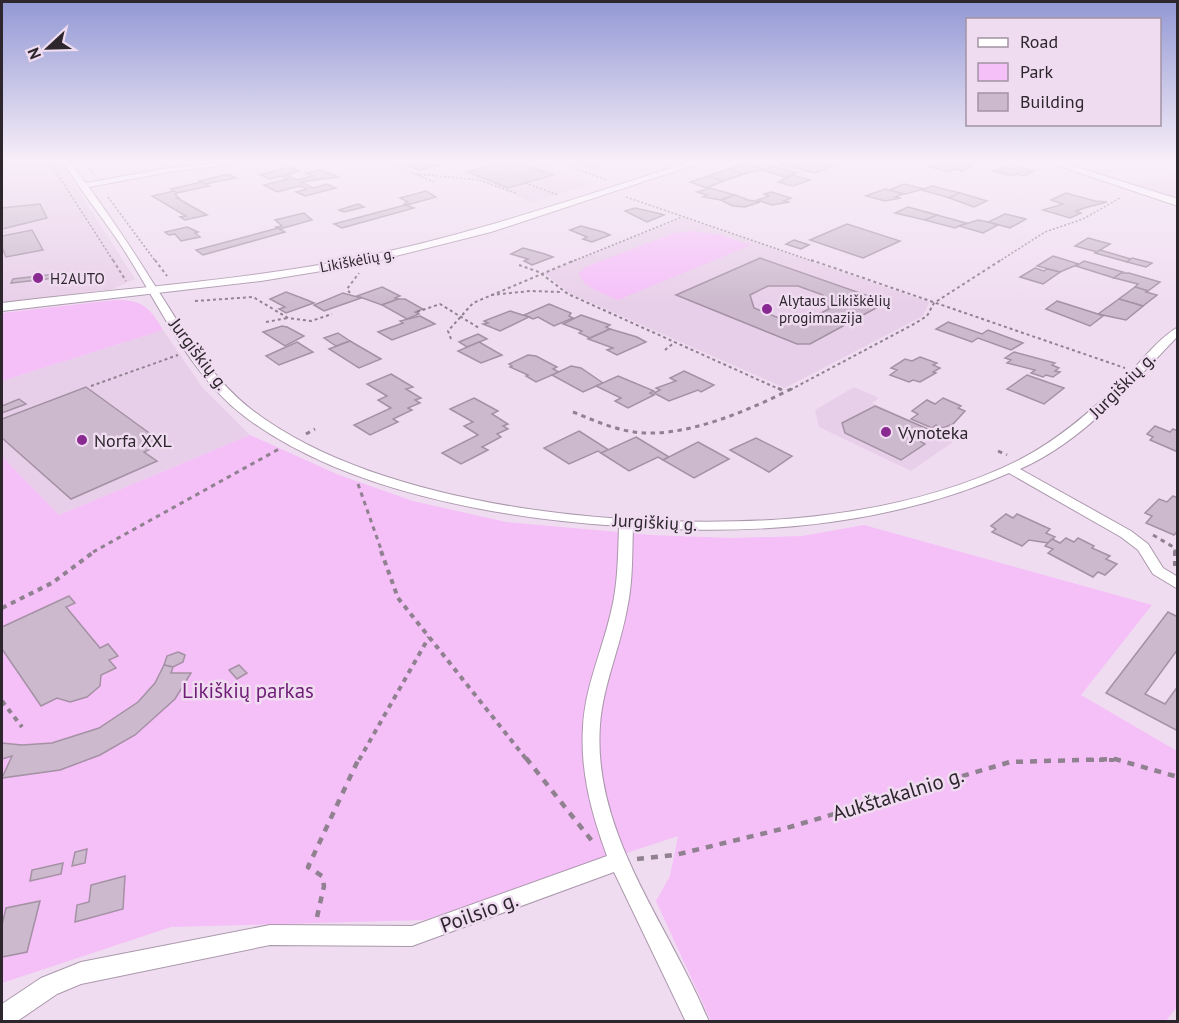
<svg xmlns="http://www.w3.org/2000/svg" width="1179" height="1023" font-family="'PT Sans',sans-serif">
<style>
.built{fill:#e8cfe9}
.green{fill:#f5bff8}
.building{fill:#ccb9cd;stroke:#a491a4;stroke-width:1.5;fill-rule:evenodd}
.lines{fill:none;stroke-linecap:round;stroke-linejoin:round}
.minor-casing{stroke:#ab98ac;stroke-width:2}
.tertiary-casing{stroke:#ab98ac;stroke-width:2}
.path-far4{stroke:#8f818f;stroke-width:1.5;stroke-dasharray:2 2;stroke-linecap:butt}
.path-far3{stroke:#8f818f;stroke-width:2;stroke-dasharray:3 3;stroke-linecap:butt}
.path-far2{stroke:#8f818f;stroke-width:3;stroke-dasharray:4.5 4.5;stroke-linecap:butt}
.path-far1{stroke:#8f818f;stroke-width:4;stroke-dasharray:5 5;stroke-linecap:butt}
.path{stroke:#8f818f;stroke-width:4.5;stroke-dasharray:7 7;stroke-linecap:butt}
.minor{fill:#fff;fill-rule:evenodd}
.tertiary{fill:#fff;fill-rule:evenodd}
.poi-dot{fill:#892992;stroke:#f0dcf1;stroke-width:2}
.labels{text-anchor:middle;dominant-baseline:central;stroke-width:5;stroke-linejoin:round;paint-order:stroke}
.far-street-label{font-size:15px;fill:#2d262d;stroke:#f0dcf1}
.far-poi-label{font-size:15px;fill:#2d262d;stroke:#f0dcf1;text-anchor:start}
.street-label{font-size:18px;fill:#2d262d;stroke:#f0dcf1}
.poi-label{font-size:18px;fill:#2d262d;stroke:#f0dcf1;text-anchor:start}
.near-park-label{font-size:21px;fill:#701d77;stroke:#f0dcf1}
.near-street-label{font-size:21px;fill:#2d262d;stroke:#f0dcf1}
</style>
<rect width="100%" height="100%" fill="#f0dcf1"/>
<g class="built">
<polygon points="2,161 59,161 135,279 110,290 2,303"/>
<polygon points="503,161 538,161 555,166 549,168 591,184 533,202 457,173"/>
<polygon points="1177,174 1177,199 1134,184"/>
<polygon points="684,218 929,302 923,316 785,388 569,293 544,273"/>
<polygon points="163,330 202,387 250,435 59,515 2,456 2,381"/>
<polygon points="854,387 879,398 872,403 956,440 911,471 819,427 815,410"/>
</g>
<g class="green">
<path d="M694 231 720 235 751 245 618 300C605 294 582 288 579 273L585 267 674 233Z"/>
<path d="M115 300C142 299 150 308 163 330L2 381V313Z"/>
<polygon points="250,435 339,475 413,501 506,522 652,535 731,538 802,536 864,525 1152,605 1081,695 1177,751 1177,1007 1165,1022 711,1021 656,901 670,876 678,836 424,920 171,927 2,983 2,456 59,515"/>
</g>
<g class="building">
<polygon points="424,161 438,161 443,164 419,170 409,166 427,162"/>
<polygon points="590,161 610,161 590,167 578,164"/>
<polygon points="772,161 812,161 833,166 815,173"/>
<polygon points="504,162 514,166 521,164 553,175 508,188 467,172"/>
<polygon points="942,162 952,165 957,163 971,166 962,171 954,169 949,172 930,167"/>
<polygon points="746,164 764,169 744,174 729,169"/>
<polygon points="773,166 797,173 785,177 762,170"/>
<polygon points="290,167 299,171 286,175 297,180 313,176 306,173 321,170 338,177 301,182 313,188 327,184 336,188 305,196 296,192 307,189 300,186 277,192 264,185 288,179 281,176 270,179 260,175"/>
<polygon points="1003,167 1014,169 1019,167 1033,171 1025,176 1017,174 1012,176 993,171"/>
<polygon points="729,169 744,174 723,181 708,176"/>
<polygon points="229,174 236,178 206,184 199,181"/>
<polygon points="792,175 810,180 793,186 778,182"/>
<polygon points="708,176 723,181 707,188 690,182"/>
<polygon points="201,182 209,186 177,193 171,189"/>
<polygon points="904,184 924,189 905,194 889,190"/>
<polygon points="932,186 960,193 950,198 921,190"/>
<polygon points="710,188 735,195 721,200 703,197 707,195 697,192"/>
<polygon points="885,189 903,194 895,197 901,198 885,201 866,196"/>
<polygon points="174,191 177,193 175,194 179,198 177,198 207,215 185,220 180,217 186,216 152,196"/>
<polygon points="426,191 436,197 407,205 404,204 408,202 400,198"/>
<polygon points="771,192 791,198 784,201 790,202 772,205 757,200 769,196 764,194"/>
<polygon points="960,193 987,201 974,207 949,198"/>
<polygon points="1066,193 1095,201 1107,202 1084,208 1076,211 1081,213 1070,218 1043,210 1063,204 1051,200"/>
<polygon points="735,195 748,200 760,202 745,207 733,206 721,200"/>
<polygon points="40,204 47,218 2,229 2,208"/>
<polygon points="358,204 364,207 344,212 339,210"/>
<polygon points="405,205 414,208 342,228 334,224"/>
<polygon points="908,207 937,215 925,220 895,213"/>
<polygon points="635,208 657,213 664,215 647,222 625,211"/>
<polygon points="304,213 312,220 280,229 276,227 282,226 275,220"/>
<polygon points="1005,214 1026,219 1010,228 988,222"/>
<polygon points="937,215 966,223 955,228 925,220"/>
<polygon points="978,220 988,222 998,225 983,233 959,226"/>
<polygon points="847,224 900,241 863,258 810,240"/>
<polygon points="581,226 603,232 610,235 592,242 583,239 587,237 570,230"/>
<polygon points="187,227 198,232 195,233 200,237 181,241 175,234 169,235 165,232"/>
<polygon points="278,228 285,232 203,255 196,250"/>
<polygon points="32,230 43,250 6,257 2,247 2,236"/>
<polygon points="1088,238 1110,244 1097,252 1075,246"/>
<polygon points="794,240 809,245 801,249 786,244"/>
<polygon points="523,248 545,254 553,257 532,265 524,261 528,259 511,254"/>
<polygon points="1100,250 1131,259 1127,262 1095,253"/>
<polygon points="1053,256 1079,264 1060,272 1037,266"/>
<path d="M760 258 880 300 882 305 852 321 838 317 830 321 843 326 810 344H797L676 295ZM768 286H798L823 295 829 309 811 318H779L754 308 750 295Z"/>
<polygon points="1132,258 1152,263 1146,267 1127,262"/>
<polygon points="1084,261 1123,272 1114,278 1076,266"/>
<polygon points="1035,268 1044,271 1047,269 1060,272 1043,284 1020,277"/>
<polygon points="64,273 63,277 11,283 13,279"/>
<polygon points="1121,273 1129,273 1160,282 1148,291 1135,287 1138,284 1114,278"/>
<polygon points="382,287 400,296 395,298 398,299 382,305 357,296"/>
<polygon points="1135,287 1148,291 1146,292 1157,295 1143,306 1119,299"/>
<polygon points="286,292 307,300 314,303 286,313 279,309 285,307 270,299"/>
<polygon points="343,293 361,298 324,311 314,305"/>
<polygon points="398,299 405,299 423,309 415,312 419,314 407,319 382,305"/>
<polygon points="1119,299 1143,306 1126,320 1098,314"/>
<polygon points="1057,301 1098,314 1103,316 1090,326 1046,309"/>
<polygon points="549,304 571,313 569,316 573,318 554,326 538,317 533,319 524,315"/>
<polygon points="510,311 529,317 500,331 483,324 488,323 484,321"/>
<polygon points="581,315 610,325 606,327 610,329 590,338 579,333 582,331 563,324"/>
<polygon points="420,316 435,324 392,340 378,332 403,323 400,321"/>
<polygon points="948,322 982,334 988,330 1023,343 1011,350 978,338 972,342 936,329"/>
<polygon points="282,326 287,327 304,336 285,346 263,332"/>
<polygon points="610,329 637,337 646,342 617,355 607,350 613,348 588,339"/>
<polygon points="338,333 350,341 336,346 324,338"/>
<polygon points="478,334 487,339 467,347 459,342"/>
<polygon points="350,341 381,359 359,368 329,349"/>
<polygon points="297,342 313,352 279,365 266,356"/>
<polygon points="479,342 502,355 481,363 458,351"/>
<polygon points="1014,352 1055,363 1052,365 1059,368 1055,371 1060,372 1053,377 1046,375 1043,377 1031,373 1035,370 1007,363 1011,360 1005,358"/>
<polygon points="528,355 536,356 557,367 553,369 559,372 536,382 526,376 528,375 510,367 512,366 509,364"/>
<polygon points="920,357 937,363 933,365 940,368 933,372 936,373 920,382 913,380 909,382 890,375 897,370 891,368 905,359 912,361"/>
<polygon points="571,366 581,368 603,383 583,392 552,375"/>
<polygon points="684,371 714,385 701,392 698,390 669,401 654,393 660,390 656,388 676,381 670,378"/>
<polygon points="391,374 413,387 406,389 421,398 415,400 420,403 408,408 412,410 393,419 398,422 370,435 354,425 391,408 378,400 387,396 367,384"/>
<polygon points="1027,375 1064,388 1044,404 1007,389"/>
<polygon points="618,376 654,391 650,393 654,395 628,408 615,401 621,398 596,386"/>
<polygon points="86,387 163,443 144,452 157,461 71,499 2,438 2,419"/>
<polygon points="474,398 498,411 492,414 508,424 503,426 508,429 497,434 501,437 482,447 488,450 461,464 442,453 478,435 464,426 473,422 450,409"/>
<polygon points="943,398 961,406 958,408 965,411 953,424 943,428 936,425 932,428 911,419 918,414 912,411 927,400 935,404"/>
<polygon points="19,399 26,404 2,413 2,406"/>
<polygon points="875,406 930,430 916,439 925,444 901,460 845,433 842,423"/>
<polygon points="1155,426 1170,432 1173,429 1178,431 1178,452 1150,440 1153,437 1147,434"/>
<polygon points="579,431 609,450 601,453 598,451 569,464 544,448"/>
<polygon points="636,437 669,457 663,460 658,457 629,471 601,453"/>
<polygon points="756,438 792,456 769,472 730,450"/>
<polygon points="698,442 729,459 694,478 663,460"/>
<polygon points="1173,496 1178,498 1178,531 1174,535 1146,523 1152,516 1145,513 1159,499 1167,502"/>
<polygon points="1006,514 1013,518 1017,514 1050,529 1046,533 1055,537 1048,543 1029,540 1022,546 992,532 996,529 991,526"/>
<polygon points="1066,538 1074,542 1078,538 1094,546 1092,548 1110,556 1106,559 1117,564 1105,575 1098,572 1093,577 1048,553 1053,549 1045,546 1052,539 1060,543"/>
<polygon points="69,596 75,603 66,607 100,648 108,644 118,656 109,660 116,668 101,675 100,686 87,697 70,702 57,698 41,706 2,649 2,627"/>
<polygon points="1168,612 1178,617 1178,649 1145,694 1165,704 1178,686 1178,731 1106,693"/>
<polygon points="178,652 185,655 183,662 173,667 164,665 167,656"/>
<polygon points="164,665 173,667 171,673 191,673 175,699 135,735 100,755 60,770 2,778 12,756 2,759 2,743 22,745 52,743 99,728 138,702 155,683"/>
<polygon points="239,665 247,673 237,679 229,670"/>
<polygon points="87,849 85,863 72,866 75,852"/>
<polygon points="63,863 61,874 30,881 32,870"/>
<polygon points="125,876 123,909 75,922 77,905 89,902 91,885"/>
<polygon points="40,901 27,952 2,957 2,925 6,908"/>
</g>
<g class="lines">
<g class="minor-casing">
<path id="minor" d="M63 161H69L86 183 169 168 242 161 239 163 169 172 89 187C110 217 131 247 150 278 180 324 208 376 252 410 382 510 638 532 798 518 873 511 954 493 1021 459 1061 438 1095 408 1127 376 1142 360 1159 338 1178 327V336C1130 385 1084 441 1020 469L1131 531 1148 544 1163 568 1178 577V589L1153 574 1138 550 1121 537 1009 473C891 525 760 536 633 527 632 554 633 582 627 609 620 648 603 685 600 725 592 834 670 926 709 1022H686L614 872 412 946 270 945 81 984 57 994 16 1022H2V1004L41 978 81 962 270 925 412 926 607 856C592 815 580 772 583 727 585 687 602 651 611 612 618 584 618 555 619 526 497 518 343 491 244 416 190 375 160 306 124 250 105 220 80 191 63 161Z"/>
</g>
<g class="tertiary-casing">
<g id="tertiary">
<path d="M693 161H706L491 232 364 264 261 281 2 311V303C123 288 247 281 366 256 478 233 585 195 693 161Z"/>
<polygon points="1044,161 1057,161 1178,199 1178,206"/>
</g>
</g>
<g class="path-far4">
<polyline points="49,161 114,262"/>
<polyline points="84,161 94,174"/>
<polyline points="385,161 434,182"/>
<polyline points="555,161 607,180"/>
<polyline points="416,174 479,180 516,193"/>
<polyline points="525,183 558,195"/>
<polyline points="108,197 156,262"/>
<polyline points="626,197 815,262"/>
<polyline points="571,262 682,217"/>
<polyline points="998,262 1045,232 1083,219 1120,198"/>
</g>
<g class="path-far3">
<polyline points="113,260 126,281"/>
<polyline points="155,260 167,276"/>
<polyline points="811,260 1125,368"/>
<polyline points="519,265 539,272 568,294 781,390"/>
<polyline points="350,293 347,289 359,273"/>
<polyline points="491,295 530,291 562,292"/>
<polyline points="195,301 253,297 288,318 311,321 332,314"/>
<polyline points="417,312 440,304 479,328"/>
<polyline points="266,322 288,318"/>
<polyline points="451,339 448,331 473,303 575,260"/>
<polyline points="665,350 675,342"/>
<polyline points="91,386 178,355"/>
<polyline points="790,390 914,324 927,316 934,303 1001,260"/>
</g>
<g class="path-far2">
<polyline points="778,388 784,391"/>
<path d="M573 412C593 420 613 429 634 432 684 439 750 410 793 388"/>
<polyline points="306,434 315,429"/>
<polyline points="998,451 1007,455"/>
<polyline points="358,484 382,552"/>
<polyline points="1153,535 1175,548 1175,552"/>
<polyline points="93,552 279,449"/>
</g>
<g class="path-far1">
<polyline points="381,551 398,598 527,760"/>
<polyline points="1175,551 1175,566"/>
<polyline points="2,608 52,583 95,551"/>
<polyline points="2,701 22,727"/>
<polyline points="359,760 429,637"/>
<polyline points="1089,760 1118,760"/>
</g>
<g class="path">
<polyline points="526,758 592,841"/>
<polyline points="637,859 675,855 790,827 1010,762 1115,759 1178,777"/>
<polyline points="317,917 324,886 322,876 308,867 359,758"/>
</g>
<use href="#minor" class="minor"/>
<use href="#tertiary" class="tertiary"/>
</g>
<linearGradient id="sky" x2="0" y2="1"><stop stop-color="#9298d4"/><stop offset="0.53" stop-color="#f8eff9"/><stop offset="1" stop-color="#f8eff9" stop-opacity="0"/></linearGradient>
<rect width="1179" height="304" fill="url(#sky)"/>
<g class="poi-dot">
<circle cx="38" cy="278" r="6"/>
<circle cx="767" cy="309" r="6"/>
<circle cx="886" cy="432" r="6"/>
<circle cx="82" cy="440" r="6"/>
</g>
<g class="labels">
<g class="far-street-label">
<text transform="translate(357 260) rotate(-11)">Likiškėlių g.</text>
</g>
<g class="far-poi-label">
<text x="50" y="278">H2AUTO</text>
<text x="779" y="300">Alytaus Likiškėlių<tspan x="779" dy="17">progimnazija</tspan></text>
</g>
<g class="street-label">
<text transform="translate(199 354) rotate(53)">Jurgiškių g.</text>
<text transform="translate(1122 385) rotate(-45)">Jurgiškių g.</text>
<text transform="translate(655 522) rotate(3)">Jurgiškių g.</text>
</g>
<g class="poi-label">
<text x="898" y="432">Vynoteka</text>
<text x="94" y="440">Norfa XXL</text>
</g>
<g class="near-park-label">
<text x="248" y="690">Likiškių parkas</text>
</g>
<g class="near-street-label">
<text transform="translate(898 794) rotate(-17)">Aukštakalnio g.</text>
<text transform="translate(479 912) rotate(-20)">Poilsio g.</text>
</g>
</g>
<rect width="1179" height="1023" fill="none" stroke="#2d262d" stroke-width="6"/>
<rect x="966" y="18" width="195" height="108" fill="#f0dcf1" stroke="#a293a3" stroke-width="1.5"/>
<rect x="978" y="38" width="30" height="9" fill="#ffffff" stroke="#a293a3" stroke-width="1.5"/>
<text x="1020" y="48" font-size="18" fill="#2d262d">Road</text>
<rect x="978" y="63" width="30" height="18" fill="#f5bff8" stroke="#a293a3" stroke-width="1.5"/>
<text x="1020" y="78" font-size="18" fill="#2d262d">Park</text>
<rect x="978" y="93" width="30" height="18" fill="#ccb9cd" stroke="#a293a3" stroke-width="1.5"/>
<text x="1020" y="108" font-size="18" fill="#2d262d">Building</text>
<g transform="translate(48 48) rotate(248)" stroke="#f0dcf1" stroke-width="4.5" paint-order="stroke">
<path d="M0-4.5L10 22L0 15L-10 22Z" fill="#2d262d"/>
<text y="-9" font-size="16" font-weight="bold" text-anchor="middle" fill="#2d262d">N</text>
</g>
</svg>
